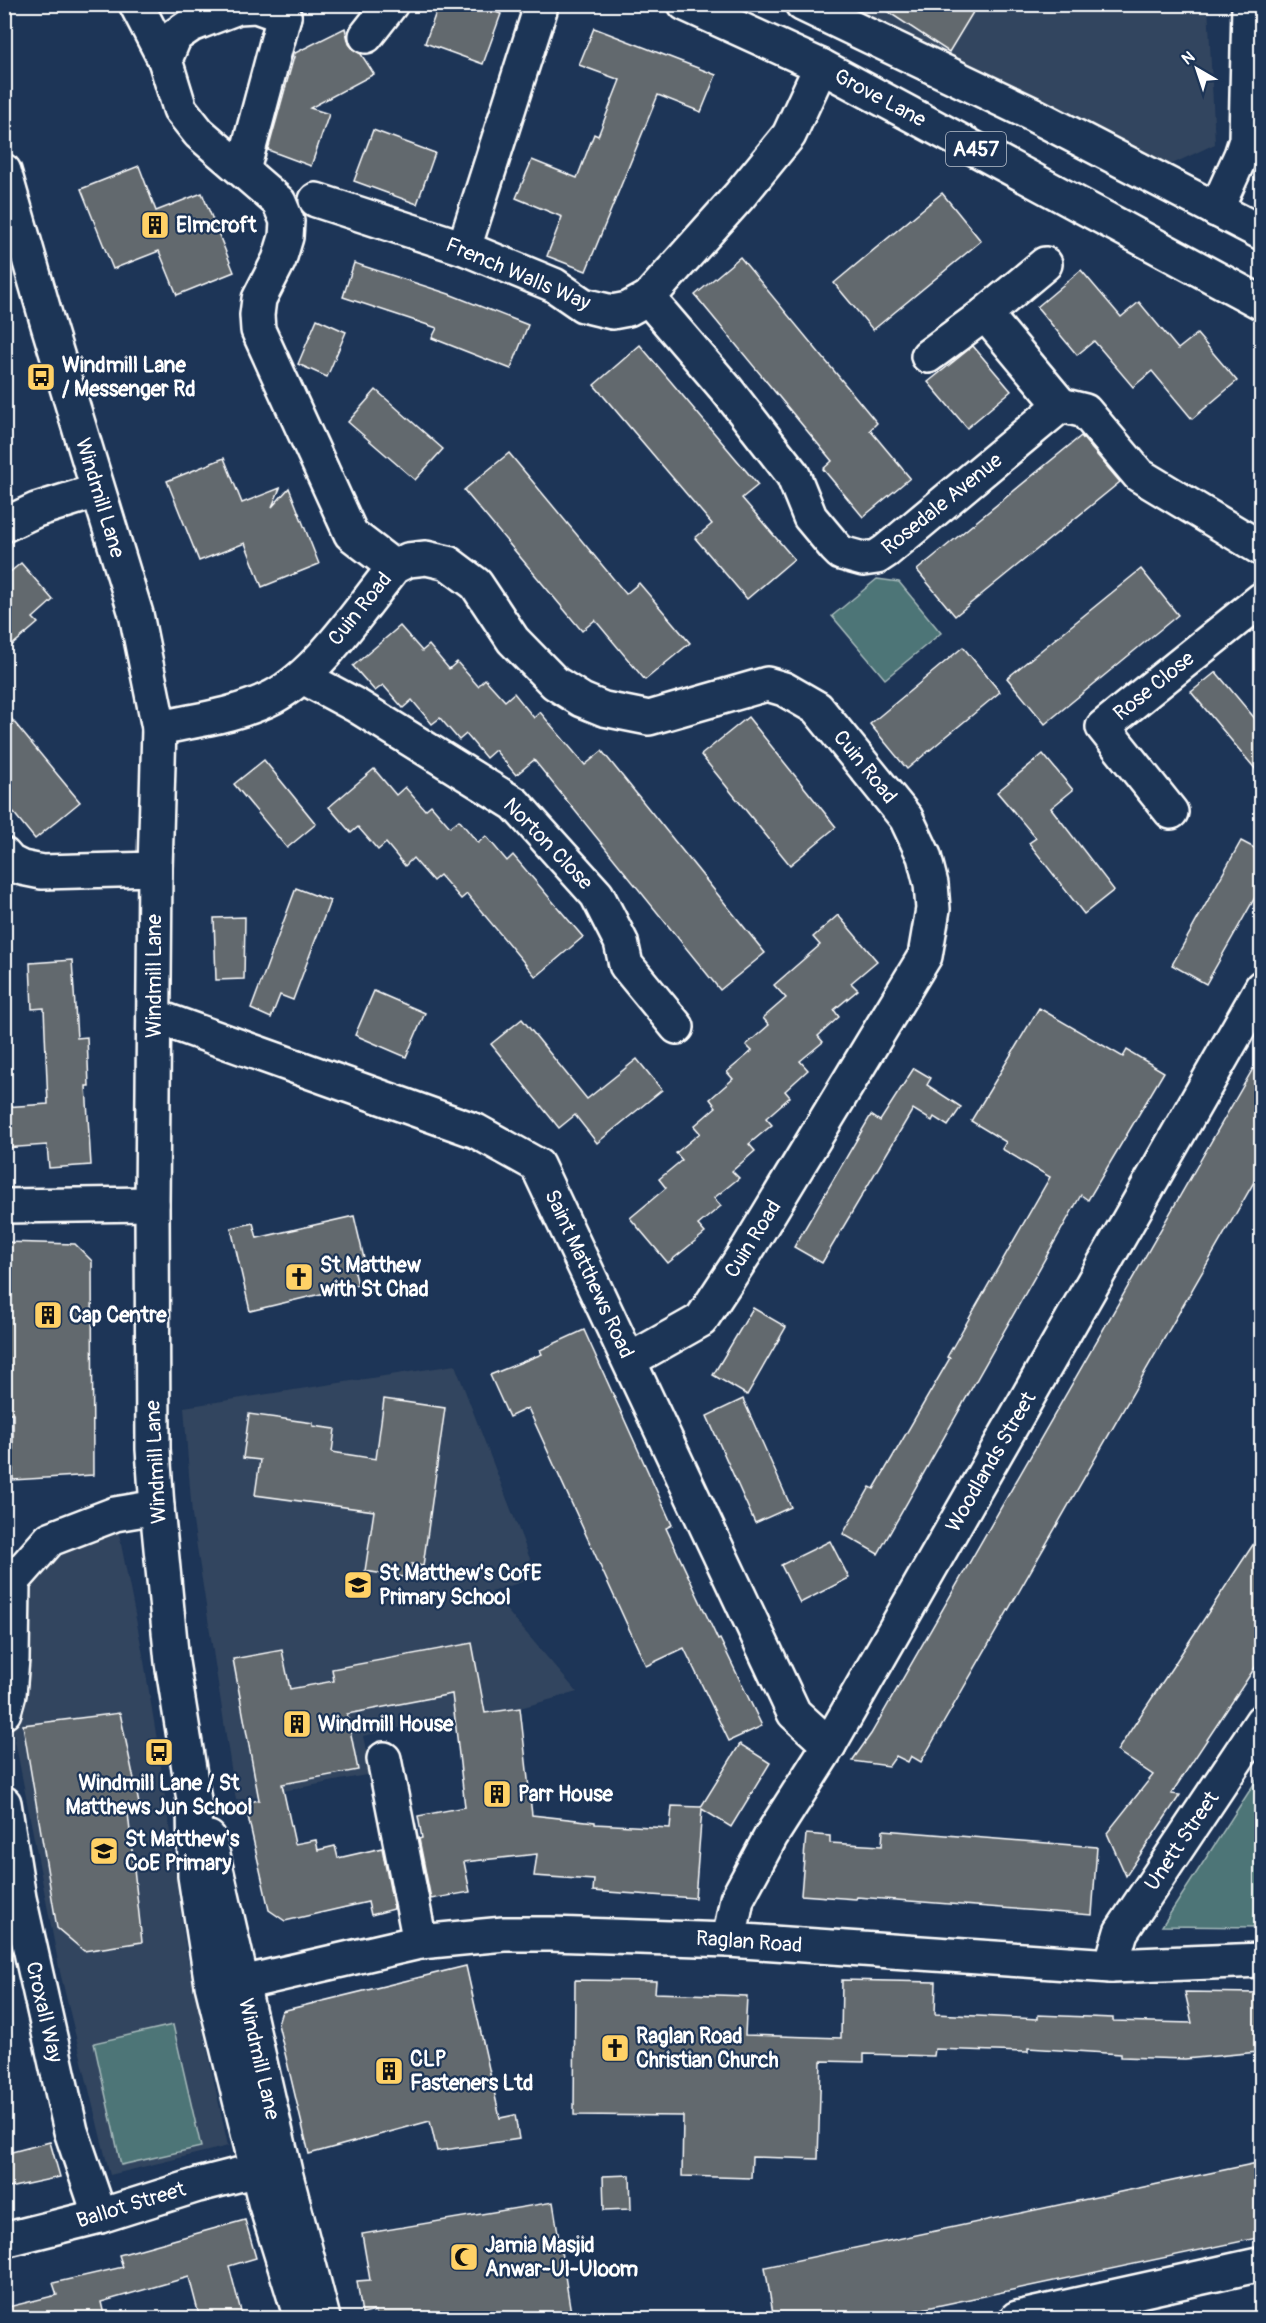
<svg xmlns="http://www.w3.org/2000/svg" width="1266" height="2323" font-family="Pangolin,sans-serif">
<style>
.built{fill:#32455e}
.green{fill:#4d7477;stroke:#a6babb;stroke-width:1.5}
.building{fill:#62696e;stroke:#fff;stroke-width:1.5}
.lines{fill:none;stroke-linecap:round;stroke-linejoin:round}
.minor-casing{stroke:#fff;stroke-width:38}
.major-casing{stroke:#fff;stroke-width:38}
.minor{stroke:#1d3557;stroke-width:33}
.major{stroke:#1d3557;stroke-width:33}
.labels{text-anchor:middle;dominant-baseline:central;stroke-width:4.5;stroke-linejoin:round;paint-order:stroke}
.shield{fill:#1d3557;stroke:#bbc2cd;stroke-width:1.5}
.shield-label{font-size:20px;font-weight:bold;fill:#fff}
.street-label{font-size:21px;fill:#fff;stroke:#1d3557}
.poi-label{font-size:21px;font-weight:bold;fill:#fff;stroke:#1d3557;text-anchor:start}
</style>
<rect width="100%" height="100%" fill="#1d3557"/>
<filter id="ink" filterUnits="userSpaceOnUse"><feTurbulence type="fractalNoise" baseFrequency=".0167" numOctaves="2"/><feDisplacementMap in="SourceGraphic" scale="12" xChannelSelector="R" yChannelSelector="G"/><feConvolveMatrix kernelMatrix="1 2 1 2 8 2 1 2 1" color-interpolation-filters="sRGB"/></filter>
<g filter="url(#ink)">
<g class="built">
<polygon points="834,5 1208,5 1215,144 1168,166"/>
<polygon points="455,1365 537,1577 491,1592 577,1692 520,1708 455,1716 363,1736 371,1774 236,1800 192,1515 184,1407"/>
<polygon points="115,1514 142,1649 159,1752 186,1951 228,2146 110,2175 60,1972 12,1725 20,1581 51,1548"/>
</g>
<g class="green">
<polygon points="877,579 899,582 941,633 885,679 832,616"/>
<polygon points="1261,1773 1261,1927 1162,1926"/>
<polygon points="173,2025 201,2147 121,2165 94,2043"/>
</g>
<g class="building">
<polygon points="439,4 474,4 501,14 483,64 425,43"/>
<polygon points="876,4 978,4 949,52"/>
<polygon points="345,28 349,44 354,50 361,54 374,74 310,108 329,114 311,166 268,150 295,53"/>
<polygon points="594,28 716,75 701,112 658,95 586,271 547,256 562,217 516,198 532,160 577,178 594,134 598,136 620,80 579,65"/>
<polygon points="373,130 435,153 417,204 354,181"/>
<polygon points="139,166 156,211 202,193 234,272 177,295 159,251 113,269 81,189"/>
<polygon points="942,193 981,241 873,330 834,283"/>
<polygon points="740,257 877,423 870,430 910,478 863,517 823,469 832,461 695,295"/>
<polygon points="354,263 449,294 528,325 511,369 432,338 437,328 343,297"/>
<polygon points="1081,270 1121,317 1139,302 1178,349 1197,334 1237,381 1192,419 1152,371 1133,387 1094,341 1077,355 1037,307"/>
<polygon points="317,319 346,332 327,377 298,364"/>
<polygon points="640,345 758,485 742,498 794,559 747,599 695,538 712,524 594,385"/>
<polygon points="973,346 1011,391 967,428 928,382"/>
<polygon points="376,390 443,449 415,480 348,422"/>
<polygon points="1081,436 1120,482 955,616 917,570"/>
<polygon points="509,453 626,594 639,583 690,643 645,680 595,620 582,631 464,490"/>
<polygon points="224,458 242,503 280,488 272,507 289,488 319,564 262,587 245,543 199,561 167,481"/>
<polygon points="21,563 53,600 33,618 38,623 4,652 4,577"/>
<polygon points="1141,569 1178,615 1045,724 1007,678"/>
<polygon points="400,626 422,651 429,645 449,669 457,662 478,686 485,679 505,701 514,693 534,718 540,712 585,765 602,751 765,953 720,990 534,760 516,775 495,750 486,758 466,734 459,740 440,718 432,724 412,700 403,708 383,685 375,691 353,666"/>
<polygon points="963,647 1000,692 907,769 870,724"/>
<polygon points="1216,672 1262,727 1262,777 1191,692"/>
<polygon points="4,710 80,802 35,839 4,801"/>
<polygon points="748,717 836,827 790,865 701,755"/>
<polygon points="1043,754 1073,790 1051,808 1114,890 1084,914 1029,843 1036,838 997,792"/>
<polygon points="264,760 316,824 287,848 234,784"/>
<polygon points="374,769 396,795 405,787 425,810 431,805 450,827 459,820 478,843 486,836 507,861 513,855 583,937 536,977 467,894 461,899 440,875 433,881 413,858 405,866 386,843 378,850 358,827 351,833 329,807"/>
<polygon points="1241,841 1262,852 1262,885 1206,984 1172,965"/>
<polygon points="296,888 330,901 293,1000 280,995 271,1018 251,1009"/>
<polygon points="838,915 877,961 851,983 858,990 834,1010 839,1017 818,1036 823,1042 800,1061 808,1070 785,1091 790,1097 766,1118 772,1125 749,1144 755,1151 732,1171 739,1178 714,1198 721,1206 698,1225 705,1233 668,1263 630,1218 666,1188 659,1179 682,1160 676,1153 700,1133 694,1126 716,1107 710,1099 733,1079 727,1072 752,1051 746,1045 769,1025 763,1018 786,998 774,985 820,945 813,937"/>
<polygon points="245,917 244,979 216,980 214,918"/>
<polygon points="72,960 77,1038 87,1037 89,1086 86,1086 91,1165 49,1168 47,1145 4,1148 4,1107 48,1104 44,1008 32,1009 30,963"/>
<polygon points="374,991 425,1013 406,1057 355,1035"/>
<polygon points="1039,1008 1123,1057 1127,1050 1164,1072 1088,1200 1081,1195 878,1554 843,1534 870,1487 874,1489 950,1358 947,1357 1050,1177 1002,1149 1006,1142 971,1121"/>
<polygon points="522,1019 587,1099 637,1059 662,1090 597,1143 575,1115 559,1128 491,1044"/>
<polygon points="1262,1053 1262,1168 921,1762 911,1756 908,1762 896,1756 889,1766 852,1761 871,1734"/>
<polygon points="914,1068 931,1078 927,1085 961,1107 948,1126 934,1117 932,1121 913,1109 822,1263 794,1247 871,1115 880,1121"/>
<polygon points="354,1216 366,1267 354,1269 358,1285 250,1311 231,1228 253,1223 257,1238"/>
<polygon points="4,1242 75,1244 92,1261 93,1475 13,1480 13,1413 4,1413"/>
<polygon points="753,1308 786,1327 747,1395 713,1375"/>
<polygon points="584,1330 672,1525 666,1528 718,1640 720,1639 762,1726 729,1741 684,1648 646,1666 528,1408 509,1417 490,1375 542,1354 540,1350"/>
<polygon points="384,1399 445,1408 423,1566 412,1564 410,1578 365,1571 374,1511 255,1495 260,1460 243,1458 249,1414 313,1423 313,1426 335,1429 332,1452 376,1459"/>
<polygon points="743,1399 791,1507 755,1523 707,1416"/>
<polygon points="1262,1531 1262,1657 1171,1794 1180,1795 1126,1876 1107,1833 1153,1775 1117,1751"/>
<polygon points="830,1541 849,1578 800,1603 781,1565"/>
<polygon points="472,1643 485,1713 520,1708 532,1815 595,1822 595,1824 670,1828 672,1806 701,1807 740,1744 770,1763 731,1827 702,1809 695,1898 593,1891 594,1880 534,1876 537,1854 464,1862 470,1892 431,1899 419,1839 422,1838 418,1816 465,1807 452,1694 347,1714 358,1770 282,1784 295,1844 316,1840 318,1850 335,1846 338,1858 382,1848 394,1909 371,1915 368,1902 285,1921 269,1910 245,1803 259,1800 233,1659 282,1650 290,1689 334,1681 332,1669"/>
<polygon points="120,1713 141,1813 128,1813 142,1942 84,1951 57,1928 23,1725"/>
<polygon points="883,1830 1097,1847 1092,1915 857,1897 856,1899 801,1895 806,1834 830,1836 830,1843 882,1846"/>
<polygon points="466,1966 500,2118 515,2115 519,2139 437,2151 430,2121 309,2154 278,2024 282,2011"/>
<polygon points="575,1980 656,1981 655,1993 747,1996 745,2035 841,2038 842,1980 936,1982 935,2014 1038,2019 1038,2015 1113,2018 1113,2021 1192,2023 1185,1992 1259,1993 1258,2052 1185,2059 1121,2057 1121,2054 1028,2048 1028,2052 935,2049 934,2056 864,2054 864,2062 821,2061 818,2159 752,2157 751,2178 682,2176 683,2116 574,2115"/>
<polygon points="50,2142 60,2177 4,2189 4,2154"/>
<polygon points="1262,2162 1262,2237 875,2319 774,2319 765,2267"/>
<polygon points="630,2175 631,2209 604,2210 603,2176"/>
<polygon points="553,2202 572,2319 377,2319 376,2311 362,2314 357,2281 370,2280 362,2234"/>
<polygon points="245,2220 256,2258 229,2266 243,2319 200,2319 189,2277 101,2302 105,2319 4,2319 4,2308 57,2295 53,2283 123,2267 119,2255"/>
</g>
<g class="lines">
<g class="minor-casing">
<g id="minor">
<polyline points="136,4 165,60"/>
<polyline points="280,4 284,16 256,6 238,7 191,25 175,36 165,60 180,109 199,133 279,202 287,221 286,237 279,260 259,299 257,315 258,330 351,534 394,567"/>
<polyline points="366,36 391,4"/>
<polyline points="243,170 284,16"/>
<polyline points="316,200 464,248 554,285 583,305 612,312 628,309 648,298 740,195 789,135 821,66"/>
<polyline points="1216,210 1241,155 1246,140 1249,4"/>
<polyline points="464,248 540,10 535,4"/>
<polyline points="1045,264 985,314 1061,405"/>
<polyline points="648,298 727,390 793,475 810,517 835,547 841,553 863,559 877,557 886,551 1061,405 1085,411 1139,475 1262,549"/>
<polyline points="928,356 985,314"/>
<polyline points="4,525 36,510 97,491"/>
<polyline points="303,677 357,706 515,804 597,895 621,942 626,965 677,1027"/>
<path d="M159 728C197 720 238 715 273 697 319 673 361 608 394 567L408 560 426 558 448 563 476 584 513 640 555 683 582 700 604 709 649 718 767 684 784 689 817 708 906 818 924 856 931 884 933 909 925 956 747 1250 701 1320 630 1360"/>
<polyline points="1171,812 1103,727 1262,599"/>
<polyline points="4,855 10,862 22,868 42,872 155,869"/>
<polyline points="154,1016 476,1131 537,1165 794,1713 829,1745"/>
<polyline points="4,1206 152,1204"/>
<polyline points="4,1712 9,1694 12,1659 13,1581 50,1539 115,1514 157,1507"/>
<polyline points="384,1759 420,1942"/>
<polyline points="4,1803 19,1898 71,2131 100,2216"/>
<polyline points="729,1940 737,1899 771,1836 829,1745 1262,987"/>
<polyline points="1111,1966 1121,1932 1262,1721"/>
<polyline points="214,1985 242,1983 420,1942 504,1934 550,1934 729,1940 1111,1966 1262,1960"/>
<polyline points="4,2240 100,2216 198,2185 257,2170 266,2162 264,2147"/>
<polyline points="1017,2318 1262,2264"/>
</g>
</g>
<g class="major-casing">
<g id="major">
<polyline points="685,4 821,66 1262,303"/>
<polyline points="802,4 1032,114 1262,233"/>
<polyline points="4,171 48,325 136,614 159,728 155,869 152,1204 153,1449 157,1507 172,1662 194,1800 195,1876 212,1985 265,2202 301,2318"/>
<polyline points="209,1838 285,2172 323,2318"/>
</g>
</g>
<use href="#minor" class="minor"/>
<use href="#major" class="major"/>
</g>
</g>
<defs>
<g id="building-square" transform="scale(1.5)"><rect x="-9" y="-9" width="18" height="18" rx="4" fill="#ffd166" stroke="#1d3557"/><path d="M-4-6H4V6H1V3H-1V6H-4ZM-2.5-4.3h1.7v1.8h-1.7ZM.8-4.3h1.7v1.8H.8ZM-2.5-1h1.7V.8h-1.7ZM.8-1h1.7V.8H.8Z" fill="#111"/></g>
<g id="bus-square" transform="scale(1.5)"><rect x="-9" y="-9" width="18" height="18" rx="4" fill="#ffd166" stroke="#1d3557"/><path d="M-5-6H5V4H4V6H2V4H-2V6H-4V4H-5ZM-3.5-4V0h7V-4ZM-3.5 1.2v1.5H-2V1.2ZM2 1.2v1.5H3.5V1.2Z" fill="#111"/></g>
<g id="church-square" transform="scale(1.5)"><rect x="-9" y="-9" width="18" height="18" rx="4" fill="#ffd166" stroke="#1d3557"/><path d="M-1.2-6h2.4v3.5h3.3v2.4h-3.3V6h-2.4V-.1h-3.3v-2.4h3.3Z" fill="#111"/></g>
<g id="school-square" transform="scale(1.5)"><rect x="-9" y="-9" width="18" height="18" rx="4" fill="#ffd166" stroke="#1d3557"/><path d="M0-5L7-2L0 1L-7-2ZM-4 1L0 2.5L4 1V4Q0 6-4 4Z" fill="#111"/></g>
<g id="mosque-square" transform="scale(1.5)"><rect x="-9" y="-9" width="18" height="18" rx="4" fill="#ffd166" stroke="#1d3557"/><path d="M3.5-4.9A6 6 0 1 0 3.5 4.9A5 5 0 1 1 3.5-4.9Z" fill="#111"/></g>
</defs>
<g fill-rule="evenodd">
<use href="#building-square" x="155" y="225"/>
<use href="#bus-square" x="41" y="377"/>
<use href="#church-square" x="299" y="1277"/>
<use href="#building-square" x="48" y="1315"/>
<use href="#school-square" x="358" y="1585"/>
<use href="#building-square" x="297" y="1724"/>
<use href="#bus-square" x="159" y="1752"/>
<use href="#building-square" x="497" y="1794"/>
<use href="#school-square" x="104" y="1851"/>
<use href="#church-square" x="615" y="2048"/>
<use href="#building-square" x="389" y="2071"/>
<use href="#mosque-square" x="464" y="2257"/>
</g>
<g class="labels">
<rect class="shield" x="946" y="132" width="60" height="34" rx="4.5"/>
<g class="shield-label">
<text x="976" y="149">A457</text>
</g>
<g class="street-label">
<text transform="translate(880 98) rotate(28)">Grove Lane</text>
<text transform="translate(518 274) rotate(23)">French Walls Way</text>
<text transform="translate(100 498) rotate(73)">Windmill Lane</text>
<text transform="translate(942 504) rotate(-39)">Rosedale Avenue</text>
<text transform="translate(360 609) rotate(-51)">Cuin Road</text>
<text transform="translate(1154 686) rotate(-39)">Rose Close</text>
<text transform="translate(865 767) rotate(51)">Cuin Road</text>
<text transform="translate(548 844) rotate(46)">Norton Close</text>
<text transform="translate(154 976) rotate(-90)">Windmill Lane</text>
<text transform="translate(753 1239) rotate(-58)">Cuin Road</text>
<text transform="translate(589 1274) rotate(65)">Saint Matthews Road</text>
<text transform="translate(156 1462) rotate(-93)">Windmill Lane</text>
<text transform="translate(991 1462) rotate(-60)">Woodlands Street</text>
<text transform="translate(1182 1841) rotate(-56)">Unett Street</text>
<text transform="translate(749 1942) rotate(4)">Raglan Road</text>
<text transform="translate(44 2012) rotate(77)">Croxall Way</text>
<text transform="translate(259 2059) rotate(77)">Windmill Lane</text>
<text transform="translate(131 2205) rotate(-17)">Ballot Street</text>
</g>
<g class="poi-label">
<text x="176" y="225">Elmcroft</text>
<text x="62" y="365">Windmill Lane<tspan x="62" dy="24">/ Messenger Rd</tspan></text>
<text x="320" y="1265">St Matthew<tspan x="320" dy="24">with St Chad</tspan></text>
<text x="69" y="1315">Cap Centre</text>
<text x="379" y="1573">St Matthew's CofE<tspan x="379" dy="24">Primary School</tspan></text>
<text x="318" y="1724">Windmill House</text>
<text x="159" y="1783" text-anchor="middle">Windmill Lane / St<tspan x="159" dy="24">Matthews Jun School</tspan></text>
<text x="518" y="1794">Parr House</text>
<text x="125" y="1839">St Matthew's<tspan x="125" dy="24">CoE Primary</tspan></text>
<text x="636" y="2036">Raglan Road<tspan x="636" dy="24">Christian Church</tspan></text>
<text x="410" y="2059">CLP<tspan x="410" dy="24">Fasteners Ltd</tspan></text>
<text x="485" y="2245">Jamia Masjid<tspan x="485" dy="24">Anwar-Ul-Uloom</tspan></text>
</g>
</g>
<rect width="1266" height="2323" fill="none" stroke="#1d3557" stroke-width="24"/>
<rect x="12" y="12" width="1242" height="2299" fill="none" stroke="#fff" stroke-width="2" filter="url(#ink)"/>
<g transform="translate(1197 69) rotate(321)" stroke="#1d3557" stroke-width="4.5" paint-order="stroke">
<path d="M0-4.5L10 22L0 15L-10 22Z" fill="#ffffff"/>
<text y="-9" font-size="16" font-weight="bold" text-anchor="middle" fill="#ffffff">N</text>
</g>
</svg>
